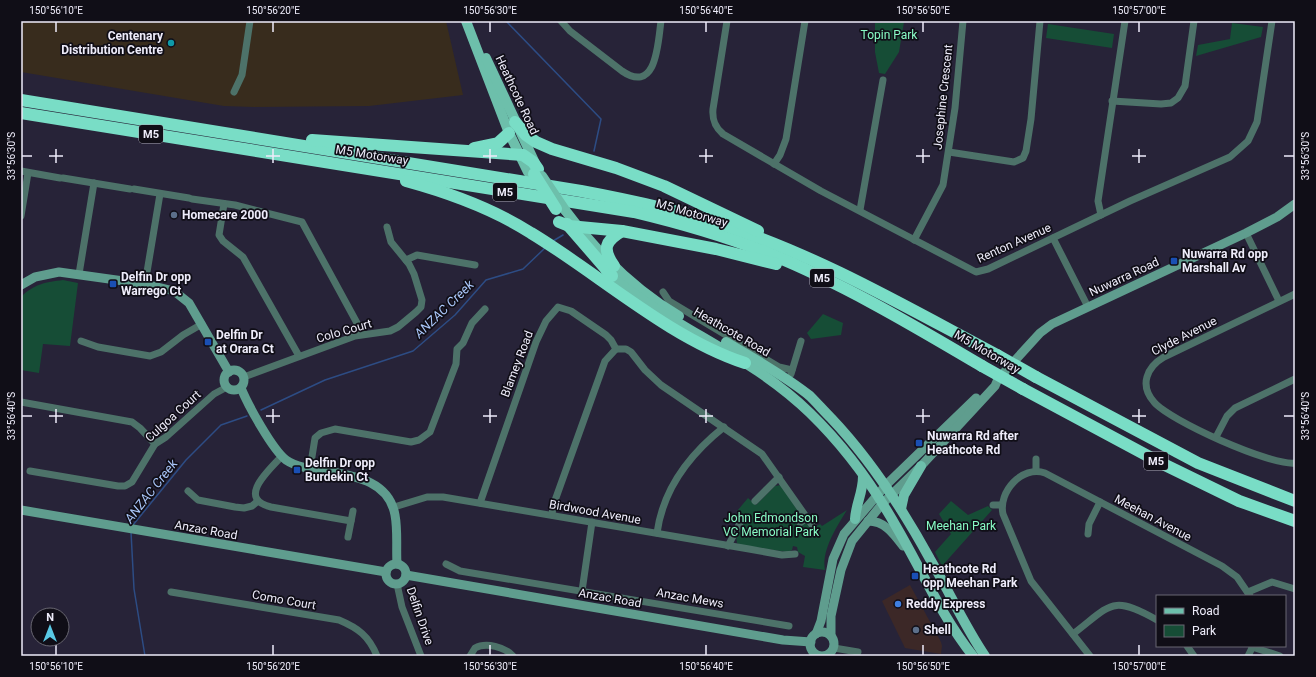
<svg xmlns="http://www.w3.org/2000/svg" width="1316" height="677" font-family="Roboto,sans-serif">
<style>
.commercial{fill:#3c2827}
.industrial{fill:#382c1d}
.green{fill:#164d36}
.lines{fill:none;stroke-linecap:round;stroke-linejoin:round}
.stream{stroke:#2d4c84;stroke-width:1.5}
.street{stroke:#4d7269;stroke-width:7}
.secondary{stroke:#5f9d8e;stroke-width:9}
.primary{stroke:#6dbfab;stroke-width:10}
.highway{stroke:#79ddc6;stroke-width:12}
.primary-bridge{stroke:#6dbfab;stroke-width:10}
.highway-bridge{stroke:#79ddc6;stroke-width:12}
.ticks{fill:none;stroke:#eeecfa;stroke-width:1.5}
.culture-dot{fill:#0f9aa8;stroke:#100e17;stroke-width:1.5}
.service-dot{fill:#5c6f8a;stroke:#100e17;stroke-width:1.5}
.transit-dot{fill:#1a4fb4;stroke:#100e17;stroke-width:1.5}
.shop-dot{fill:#3f7fe0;stroke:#100e17;stroke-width:1.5}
.labels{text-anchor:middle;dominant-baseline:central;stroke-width:3.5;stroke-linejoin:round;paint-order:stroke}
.shield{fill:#100e17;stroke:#aba9b6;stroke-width:1}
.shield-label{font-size:11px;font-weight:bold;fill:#eeecfa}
.park-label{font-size:12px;fill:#88fbc5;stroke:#100e17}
.poi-label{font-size:12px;font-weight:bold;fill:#eeecfa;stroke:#100e17;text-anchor:start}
.street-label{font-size:12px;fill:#eeecfa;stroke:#100e17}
.water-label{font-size:13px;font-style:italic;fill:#aac7fa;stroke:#100e17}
.neatline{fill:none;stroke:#eeecfa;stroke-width:1.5}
.ticks-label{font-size:10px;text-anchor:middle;fill:#eeecfa}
</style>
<rect width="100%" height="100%" fill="#272338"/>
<polygon class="commercial" points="910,585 941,642 942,646 941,654 905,648 882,601"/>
<polygon class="industrial" points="21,21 446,21 463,95 369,106 254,107 224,106 21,72"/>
<g class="green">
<polygon points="904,22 899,52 885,74 879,73 875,52 875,23"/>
<polygon points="1232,23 1263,27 1261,37 1196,56 1198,45 1230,39"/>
<polygon points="1048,24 1114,34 1112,48 1046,38"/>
<path d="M63 280 78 283 70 346 43 344 39 373 21 370V297C34 284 46 282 63 280Z"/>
<polygon points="823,314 843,323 841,335 811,339 807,333"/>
<path d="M781 485 802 517 796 522 798 526 805 523 813 528 820 524 822 526 847 510C837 526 821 551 825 570L803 567 805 556 798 552 797 547 793 546 792 550 787 552 741 545 737 543 736 536 746 517 737 511 748 498 756 505 775 486Z"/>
<polygon points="951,501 968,515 988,506 992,510 942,566 935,552 951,534 939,514"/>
</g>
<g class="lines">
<g class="stream">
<polyline points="506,21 601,119 594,151"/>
<polyline points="553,241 563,235"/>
<polyline points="261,410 325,380 413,351 455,315 486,280 523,269 545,248"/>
<polyline points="133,525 186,460 221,425 247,416"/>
<polyline points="131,532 134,589 145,656"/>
</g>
<g class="street">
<path d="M561 21 570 31 622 71C657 95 658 42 661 21"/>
<path d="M727 21 713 109C712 120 715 127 723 134L821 191 976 272 988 269 1130 201 1230 157 1248 141 1257 122 1272 21"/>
<polyline points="234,92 242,75 250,21"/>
<polyline points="1112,101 1161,104 1171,103 1178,98 1185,86 1194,21"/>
<polyline points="949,152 1014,162 1023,158 1026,151 1031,119 1040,21"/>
<polyline points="774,164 780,155 786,139 805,21"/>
<polyline points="21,171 60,178"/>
<polyline points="63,178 130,189"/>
<polyline points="134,189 189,198"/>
<polyline points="192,199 235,205 302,222 363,334"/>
<polyline points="224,204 219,235 223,241 243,257 299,356"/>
<polyline points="860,210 883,80"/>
<polyline points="1101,215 1098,201 1125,21"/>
<polyline points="21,216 28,173"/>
<polyline points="1246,233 1279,301"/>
<polyline points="1053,238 1088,307"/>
<polyline points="914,240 943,185 955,108 963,21"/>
<polyline points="406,260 417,255 475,265"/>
<polyline points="79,274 94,183"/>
<polyline points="145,284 160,194"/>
<polyline points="663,292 669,301 779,367 792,370"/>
<path d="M1295 294 1164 357C1147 367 1139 385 1154 402 1170 421 1271 466 1295 463"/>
<polyline points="81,341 98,347 150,356 161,352 183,335 202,324"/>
<polyline points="616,349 626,349 631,352 645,370 661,385 762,454 812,525"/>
<polyline points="791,374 801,341"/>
<polyline points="244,377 355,336 390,331 398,327 416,312 421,307 422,300 414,274 409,264 391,242 387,227"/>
<polyline points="21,402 132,422 140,428 155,444"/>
<polyline points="1216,437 1227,416 1235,408 1295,379"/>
<path d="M282 456C269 470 236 499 271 507L351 521"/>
<polyline points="310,469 315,438 321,433 335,429 411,442 419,440 430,432 456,364 457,349 463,343 472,323 485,309"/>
<polyline points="30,471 118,486 125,486 132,482 155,444 166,437 214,394 227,387"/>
<polyline points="1036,471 1036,459"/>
<polyline points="188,491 198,500 235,507 244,508 252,506 258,501"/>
<polyline points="755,501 779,477"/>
<polyline points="480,503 536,342 546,321 558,307 571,311 606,335 611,340 616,349"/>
<polyline points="993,505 1001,505"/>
<polyline points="394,507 427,497 443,497 749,549 782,555 795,554"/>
<polyline points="552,515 553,506 605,361 616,349"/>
<polyline points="800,523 807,518"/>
<path d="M657 533C663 489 690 454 724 427"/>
<polyline points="1088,534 1089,524 1100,502"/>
<polyline points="348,537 353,511"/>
<polyline points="728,546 742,519"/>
<polyline points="446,564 460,571 789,626"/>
<polyline points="397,584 402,607 421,656"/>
<polyline points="582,591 592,522"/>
<path d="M171 592 339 620C358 628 369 636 377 656"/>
<polyline points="1248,592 1272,582 1295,589"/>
<path d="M1073 634C1111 605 1111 594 1157 620"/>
<polyline points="1187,646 1194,656"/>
<polyline points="1252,647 1280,656"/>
<polyline points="834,648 858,652"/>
<path d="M470 656 475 648C486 642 505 647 513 656"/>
<path d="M1090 656 1031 581 1003 514C998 492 1022 465 1045 473L1222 566 1237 577 1250 596"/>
<polyline points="1248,656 1253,646"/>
</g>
<g class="secondary">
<polyline points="21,285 35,277 59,272 145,284 174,291 189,303 229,372"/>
<circle cx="234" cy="380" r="10"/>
<path d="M241 388C248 405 272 449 286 460 298 468 313 469 327 471 355 476 389 481 395 515 398 531 396 548 397 564"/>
<polyline points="21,510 386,572"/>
<path d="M868 521C885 521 894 534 903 546"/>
<circle cx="396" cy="574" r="10"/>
<polyline points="406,575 783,640 811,642"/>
<circle cx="822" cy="644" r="12"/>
<polyline points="816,634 821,621 833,559 844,534 886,485 976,398"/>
<polyline points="831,636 831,616 841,570 852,541 882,504 921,466 995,386 998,379 1040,333 1052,324 1246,233 1277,217 1295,204"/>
</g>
<g class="primary">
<polyline points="466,21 509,133 528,172"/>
<polyline points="486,58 535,163"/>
<path d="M565 210C596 251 634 290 679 316"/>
<path d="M606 272C669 327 750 354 810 413 844 446 874 487 897 528 922 571 942 617 973 656"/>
<path d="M726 342C754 359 784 375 810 396 817 403 824 411 831 418 871 460 902 508 930 559 949 591 964 625 985 656"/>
<polyline points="901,509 904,495 921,466"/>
<path d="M855 519C856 503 863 493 863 476"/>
</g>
<g class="highway">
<path d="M21 100 581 191C629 200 677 210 723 225 819 256 908 308 997 355"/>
<path d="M21 113 634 212C680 223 726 236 770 254 844 284 914 326 982 366"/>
<polyline points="515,122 526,135 536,142 552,149 616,168 664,186 758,231"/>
<polyline points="312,140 523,155 533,162 538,169"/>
<polyline points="474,148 498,143 509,133"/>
<path d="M406 181C450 193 492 208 531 233 599 274 669 338 745 363"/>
<polyline points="559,222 569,226 622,231 716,249 776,264"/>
<polyline points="567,224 612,276"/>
<path d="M614 266C602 249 605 241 622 231"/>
<polyline points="1036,377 1198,463 1295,501"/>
<polyline points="1023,389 1161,463 1239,501 1295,521"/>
</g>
<polyline class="primary-bridge" points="542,176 565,210"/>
<g class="highway-bridge">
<polyline points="534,174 556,209"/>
<polyline points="997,355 1036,377"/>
<polyline points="982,366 1023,389"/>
</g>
</g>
<path class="ticks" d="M56 22V32M273 22V32M490 22V32M706 22V32M923 22V32M1139 22V32M56 149V163M273 149V163M490 149V163M706 149V163M923 149V163M1139 149V163M22 156H32M49 156H63M266 156H280M483 156H497M699 156H713M916 156H930M1132 156H1146M1284 156H1294M56 409V423M273 409V423M490 409V423M706 409V423M923 409V423M1139 409V423M22 416H32M49 416H63M266 416H280M483 416H497M699 416H713M916 416H930M1132 416H1146M1284 416H1294M56 645V655M273 645V655M490 645V655M706 645V655M923 645V655M1139 645V655"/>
<circle class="culture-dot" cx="171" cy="43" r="4"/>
<g class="service-dot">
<circle cx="174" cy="215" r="4"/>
<circle cx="916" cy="630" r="4"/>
</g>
<g class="transit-dot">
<rect x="1170" y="257" width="8" height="8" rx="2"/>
<rect x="109" y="280" width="8" height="8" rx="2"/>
<rect x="204" y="338" width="8" height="8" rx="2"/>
<rect x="915" y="439" width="8" height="8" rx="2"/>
<rect x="293" y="466" width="8" height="8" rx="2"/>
<rect x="911" y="572" width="8" height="8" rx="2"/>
</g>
<circle class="shop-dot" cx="898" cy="604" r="4"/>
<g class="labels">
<g class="shield">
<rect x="139" y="125" width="24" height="18" rx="3"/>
<rect x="493" y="183" width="24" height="18" rx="3"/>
<rect x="810" y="269" width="24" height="18" rx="3"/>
<rect x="1144" y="452" width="24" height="18" rx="3"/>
</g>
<g class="shield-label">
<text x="151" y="134">M5</text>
<text x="505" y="192">M5</text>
<text x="822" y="278">M5</text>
<text x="1156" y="461">M5</text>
</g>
<g class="park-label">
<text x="889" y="35">Topin Park</text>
<text x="771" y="518">John Edmondson<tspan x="771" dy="14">VC Memorial Park</tspan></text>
<text x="961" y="526">Meehan Park</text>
</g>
<g class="poi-label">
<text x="163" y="36" text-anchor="end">Centenary<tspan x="163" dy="14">Distribution Centre</tspan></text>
<text x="182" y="215">Homecare 2000</text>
<text x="1182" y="254">Nuwarra Rd opp<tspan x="1182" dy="14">Marshall Av</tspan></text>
<text x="121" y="277">Delfin Dr opp<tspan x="121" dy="14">Warrego Ct</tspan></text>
<text x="216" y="335">Delfin Dr<tspan x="216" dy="14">at Orara Ct</tspan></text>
<text x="927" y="436">Nuwarra Rd after<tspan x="927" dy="14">Heathcote Rd</tspan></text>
<text x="305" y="463">Delfin Dr opp<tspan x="305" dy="14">Burdekin Ct</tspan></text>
<text x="923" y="569">Heathcote Rd<tspan x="923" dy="14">opp Meehan Park</tspan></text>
<text x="906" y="604">Reddy Express</text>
<text x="924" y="630">Shell</text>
</g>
<g class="street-label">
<text transform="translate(517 95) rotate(65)">Heathcote Road</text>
<text transform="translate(943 97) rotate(-84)">Josephine Crescent</text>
<text transform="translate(372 155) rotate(9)">M5 Motorway</text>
<text transform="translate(692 213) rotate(16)">M5 Motorway</text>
<text transform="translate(1014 243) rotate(-24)">Renton Avenue</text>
<text transform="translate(1124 277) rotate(-25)">Nuwarra Road</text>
<text transform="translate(344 331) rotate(-16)">Colo Court</text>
<text transform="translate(732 332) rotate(30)">Heathcote Road</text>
<text transform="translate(1184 336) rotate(-27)">Clyde Avenue</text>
<text transform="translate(987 352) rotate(30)">M5 Motorway</text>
<text transform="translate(517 364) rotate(-69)">Blamey Road</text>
<text transform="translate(173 416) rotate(-42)">Culgoa Court</text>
<text transform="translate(595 512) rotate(10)">Birdwood Avenue</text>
<text transform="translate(1153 518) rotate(28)">Meehan Avenue</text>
<text transform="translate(206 530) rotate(10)">Anzac Road</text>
<text transform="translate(610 598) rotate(10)">Anzac Road</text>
<text transform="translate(690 598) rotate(10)">Anzac Mews</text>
<text transform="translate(284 600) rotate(10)">Como Court</text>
<text transform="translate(420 616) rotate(71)">Delfin Drive</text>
</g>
<g class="water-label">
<text transform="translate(444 309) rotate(-44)">ANZAC Creek</text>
<text transform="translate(151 491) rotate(-52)">ANZAC Creek</text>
</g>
</g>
<rect width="1316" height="677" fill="none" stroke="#100e17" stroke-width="44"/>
<rect x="1156" y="595" width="130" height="52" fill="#100e17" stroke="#696772"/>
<rect x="1164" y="608" width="20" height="6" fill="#6dbfab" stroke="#696772"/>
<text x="1192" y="615" font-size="12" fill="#eeecfa">Road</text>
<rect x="1164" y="625" width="20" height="12" fill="#164d36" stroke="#696772"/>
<text x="1192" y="635" font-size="12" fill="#eeecfa">Park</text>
<g transform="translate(50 627)"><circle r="19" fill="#100e17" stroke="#696772"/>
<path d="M0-3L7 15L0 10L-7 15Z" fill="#59c8e4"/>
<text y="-6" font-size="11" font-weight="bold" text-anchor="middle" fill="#eeecfa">N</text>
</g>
<rect x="22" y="22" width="1272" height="633" class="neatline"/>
<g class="ticks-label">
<text x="56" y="14">150°56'10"E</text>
<text x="273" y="14">150°56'20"E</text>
<text x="490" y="14">150°56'30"E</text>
<text x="706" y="14">150°56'40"E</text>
<text x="923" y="14">150°56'50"E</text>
<text x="1139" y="14">150°57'00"E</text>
<text transform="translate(11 156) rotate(-90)" y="4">33°56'30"S</text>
<text transform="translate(1305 156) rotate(-90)" y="4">33°56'30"S</text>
<text transform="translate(11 416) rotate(-90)" y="4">33°56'40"S</text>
<text transform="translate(1305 416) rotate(-90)" y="4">33°56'40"S</text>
<text x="56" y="670">150°56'10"E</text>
<text x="273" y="670">150°56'20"E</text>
<text x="490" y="670">150°56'30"E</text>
<text x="706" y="670">150°56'40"E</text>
<text x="923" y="670">150°56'50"E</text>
<text x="1139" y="670">150°57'00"E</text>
</g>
</svg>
